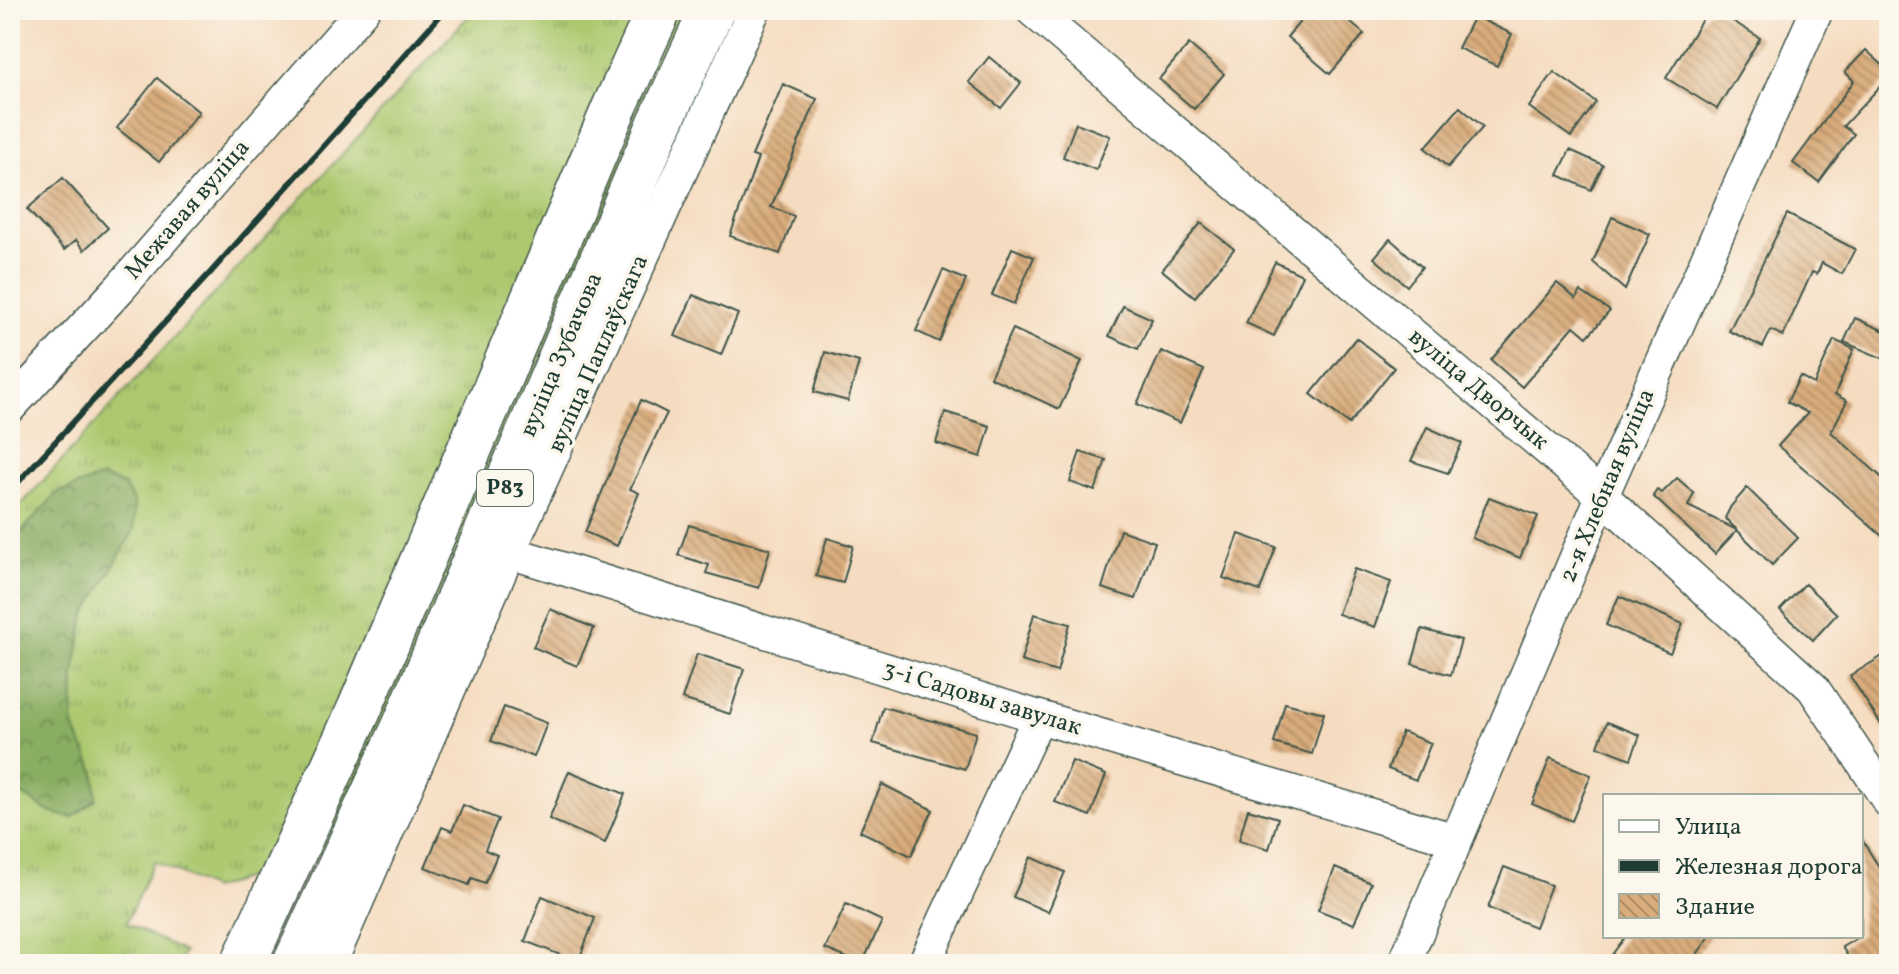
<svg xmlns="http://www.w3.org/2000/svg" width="1899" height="974" font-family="Vollkorn,serif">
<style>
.grass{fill:url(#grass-tufts);stroke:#668352;stroke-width:2}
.forest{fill:url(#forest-crowns);stroke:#54754b;stroke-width:2}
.building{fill:url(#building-back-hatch)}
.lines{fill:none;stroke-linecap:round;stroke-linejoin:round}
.street-casing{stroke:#3f5549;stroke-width:35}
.highway-casing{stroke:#3f5549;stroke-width:47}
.street{stroke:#fff;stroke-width:32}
.highway{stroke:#fff;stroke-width:44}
.rail{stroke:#1f3d34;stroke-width:6}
.labels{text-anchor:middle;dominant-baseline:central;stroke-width:7;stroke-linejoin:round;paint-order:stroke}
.shield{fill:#fbf7ec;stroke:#61756b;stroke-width:2}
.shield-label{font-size:22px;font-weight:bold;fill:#1f3d34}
.street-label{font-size:24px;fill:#1f3d34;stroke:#fbf7ec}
</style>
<defs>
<pattern id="grass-tufts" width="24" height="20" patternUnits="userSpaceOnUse" patternTransform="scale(2)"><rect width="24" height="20" fill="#acc970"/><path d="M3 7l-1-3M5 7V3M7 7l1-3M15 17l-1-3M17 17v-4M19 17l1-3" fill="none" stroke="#8ba45d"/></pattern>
<pattern id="forest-crowns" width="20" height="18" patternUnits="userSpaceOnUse" patternTransform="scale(2)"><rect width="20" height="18" fill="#89ad62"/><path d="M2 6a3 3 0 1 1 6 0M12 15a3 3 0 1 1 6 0" fill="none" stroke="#6f8e52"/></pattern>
<pattern id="building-back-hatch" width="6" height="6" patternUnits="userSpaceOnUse" patternTransform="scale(2)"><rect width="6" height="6" fill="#d9ac7c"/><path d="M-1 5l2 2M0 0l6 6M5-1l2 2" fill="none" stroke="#af8d66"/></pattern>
</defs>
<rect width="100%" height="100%" fill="#fbf7ec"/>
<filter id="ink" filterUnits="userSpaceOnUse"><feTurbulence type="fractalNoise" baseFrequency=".0125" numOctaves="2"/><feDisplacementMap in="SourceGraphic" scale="16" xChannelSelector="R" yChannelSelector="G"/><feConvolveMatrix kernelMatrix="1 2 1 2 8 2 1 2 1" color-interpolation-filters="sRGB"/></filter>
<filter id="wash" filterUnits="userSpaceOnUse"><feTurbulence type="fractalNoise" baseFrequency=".006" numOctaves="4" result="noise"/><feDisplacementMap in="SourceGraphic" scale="32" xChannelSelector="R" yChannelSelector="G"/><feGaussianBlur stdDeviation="1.8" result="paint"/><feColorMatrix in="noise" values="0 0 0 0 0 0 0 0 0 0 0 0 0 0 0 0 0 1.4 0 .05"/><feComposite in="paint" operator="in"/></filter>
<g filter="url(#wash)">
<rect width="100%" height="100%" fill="#f5dcc0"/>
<polygon class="grass" points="474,10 702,10 337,850 212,889 154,861 126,923 184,952 178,964 10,964 10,517"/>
<polygon class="forest" points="102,477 124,485 134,502 134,530 85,616 74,672 73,726 95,772 96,799 72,818 49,812 10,786 10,544 57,493"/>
<g id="blocks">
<g class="building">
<polygon points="1310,10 1336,10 1364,34 1330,74 1287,37"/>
<polygon points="1708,10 1715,10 1760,38 1717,109 1666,78"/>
<polygon points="1474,16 1512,34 1497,66 1458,48"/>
<polygon points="1189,44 1224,74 1194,109 1159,79"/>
<polygon points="1866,50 1889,71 1889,77 1843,126 1854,134 1819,182 1793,163 1854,81 1845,72"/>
<polygon points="989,57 1021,83 1001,108 969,82"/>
<polygon points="1554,72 1596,102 1571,137 1529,107"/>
<polygon points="157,78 199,112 159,162 117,128"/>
<polygon points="783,84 817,99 771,207 794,216 780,254 730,236 758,158 752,156"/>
<polygon points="1460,107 1483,127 1448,167 1425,148"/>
<polygon points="1076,123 1110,136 1096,170 1063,157"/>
<polygon points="1570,150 1603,165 1591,190 1558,175"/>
<polygon points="63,178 108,228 84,250 76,240 64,250 27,209"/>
<polygon points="1787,214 1855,249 1842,274 1822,263 1817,274 1812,272 1783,336 1771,330 1763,347 1729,331"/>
<polygon points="1612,217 1650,234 1625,290 1593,262"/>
<polygon points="1201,223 1234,249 1195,297 1162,270"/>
<polygon points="1390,239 1422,267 1407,286 1374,258"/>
<polygon points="1012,248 1034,257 1014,304 992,295"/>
<polygon points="1275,262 1302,275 1274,336 1246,323"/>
<polygon points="943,270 966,280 939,342 916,331"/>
<polygon points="1557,283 1576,299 1580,291 1610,311 1587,337 1574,326 1522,387 1491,360"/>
<polygon points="693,295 738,314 721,355 675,336"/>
<polygon points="1123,306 1152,319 1138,349 1109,336"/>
<polygon points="1855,318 1889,333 1889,361 1844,342"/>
<polygon points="1013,329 1082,361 1059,409 990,377"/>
<polygon points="1356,338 1394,368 1349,424 1311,394"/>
<polygon points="1834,340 1854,349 1835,394 1847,401 1831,432 1889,484 1889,542 1778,446 1808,413 1787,402 1800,376 1814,384"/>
<polygon points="1161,351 1204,370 1180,423 1137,404"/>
<polygon points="825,352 859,362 848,401 814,392"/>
<polygon points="641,400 667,413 630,489 639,493 617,546 585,532"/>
<polygon points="945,412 990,426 981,457 936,443"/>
<polygon points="1427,427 1462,443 1448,473 1411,461"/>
<polygon points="1080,452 1106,460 1095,491 1070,482"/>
<polygon points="1677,478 1694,493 1688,506 1737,530 1715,554 1653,496 1657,490 1662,493"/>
<polygon points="1747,488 1798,538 1772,565 1725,518 1731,506"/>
<polygon points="1489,497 1538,516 1520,558 1472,538"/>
<polygon points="689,525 770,549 759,588 706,573 709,565 678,555"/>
<polygon points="1120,530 1155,542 1136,599 1102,588"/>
<polygon points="1239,534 1276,547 1260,591 1223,578"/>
<polygon points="827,538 853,546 843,583 816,576"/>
<polygon points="1354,569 1391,582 1375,627 1338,614"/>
<polygon points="1805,584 1837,614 1813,640 1780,610"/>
<polygon points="1619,596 1683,624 1670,653 1606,625"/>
<polygon points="550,609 594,628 577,666 533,647"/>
<polygon points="1034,614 1070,624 1057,672 1021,661"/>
<polygon points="1422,629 1461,640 1451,675 1412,664"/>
<polygon points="1889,652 1889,737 1850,676"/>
<polygon points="697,654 744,669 730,714 682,699"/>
<polygon points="1285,703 1324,713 1312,754 1274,743"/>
<polygon points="504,707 547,723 534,757 491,741"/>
<polygon points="883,707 976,733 965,769 873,743"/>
<polygon points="1607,722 1640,735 1631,759 1598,746"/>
<polygon points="1402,732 1431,743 1416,780 1388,769"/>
<polygon points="1550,758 1591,775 1572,821 1532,804"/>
<polygon points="1072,761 1106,775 1090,816 1055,802"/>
<polygon points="569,771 625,794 605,843 549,819"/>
<polygon points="882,784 933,810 911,856 860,831"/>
<polygon points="463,805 498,819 485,850 497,855 485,883 472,878 469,885 425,867 442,827 452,831"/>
<polygon points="1248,809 1278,818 1269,849 1239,840"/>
<polygon points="1861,838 1889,883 1889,964 1853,964 1842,947 1861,936"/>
<polygon points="1031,857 1065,872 1048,912 1013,897"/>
<polygon points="1504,867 1551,885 1535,927 1488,908"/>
<polygon points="1335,868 1371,883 1354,924 1318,910"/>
<polygon points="542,896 595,918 578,962 525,941"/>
<polygon points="846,904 882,921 862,964 825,949"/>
<polygon points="1626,936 1710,936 1690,964 1605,964"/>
</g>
</g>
</g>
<g filter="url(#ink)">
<use href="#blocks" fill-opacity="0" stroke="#3f5549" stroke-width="2"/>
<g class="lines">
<g class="street-casing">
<g id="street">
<polyline points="1032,10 1602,496 1813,688 1889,802"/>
<polyline points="10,407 120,288 363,10"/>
<polyline points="509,552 1039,717 1456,840"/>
<polyline points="330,964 509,552 754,10"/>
<polyline points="924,964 1039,717"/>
<polyline points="1404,964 1602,496 1817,10"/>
</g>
</g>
<g class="highway-casing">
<g id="highway">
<polyline points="243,964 359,710 615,106 659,10"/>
<polyline points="295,964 404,727 659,125 712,10"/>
</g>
</g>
<use href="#street" class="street"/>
<use href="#highway" class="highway"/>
<polyline class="rail" points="10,491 211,272 445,10"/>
</g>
</g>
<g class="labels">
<rect class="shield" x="477" y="470" width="56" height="36" rx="6"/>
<g class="shield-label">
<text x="505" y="488">Р83</text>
</g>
<g class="street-label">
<text transform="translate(188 210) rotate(-49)">Межавая вуліца</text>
<text transform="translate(599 354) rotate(-66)">вуліца Паплаўскага</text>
<text transform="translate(562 355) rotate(-67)">вуліца Зубачова</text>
<text transform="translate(1478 390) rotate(40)">вуліца Дворчык</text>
<text transform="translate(1608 486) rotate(-67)">2-я Хлебная вуліца</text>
<text transform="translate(982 699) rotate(17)">3-і Садовы завулак</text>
</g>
</g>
<rect width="1899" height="974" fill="none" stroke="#fbf7ec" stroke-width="40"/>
<rect x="1603" y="794" width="260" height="144" fill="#fbf7ec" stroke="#a3ada2" stroke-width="2"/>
<rect x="1619" y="820" width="40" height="12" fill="#ffffff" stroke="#a3ada2" stroke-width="2"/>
<text x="1675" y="834" font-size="24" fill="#1f3d34">Улица</text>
<rect x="1619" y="860" width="40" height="12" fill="#1f3d34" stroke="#a3ada2" stroke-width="2"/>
<text x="1675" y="874" font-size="24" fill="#1f3d34">Железная дорога</text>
<rect x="1619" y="894" width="40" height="24" fill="url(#building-back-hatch)" stroke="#a3ada2" stroke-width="2"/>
<text x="1675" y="914" font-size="24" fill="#1f3d34">Здание</text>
</svg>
